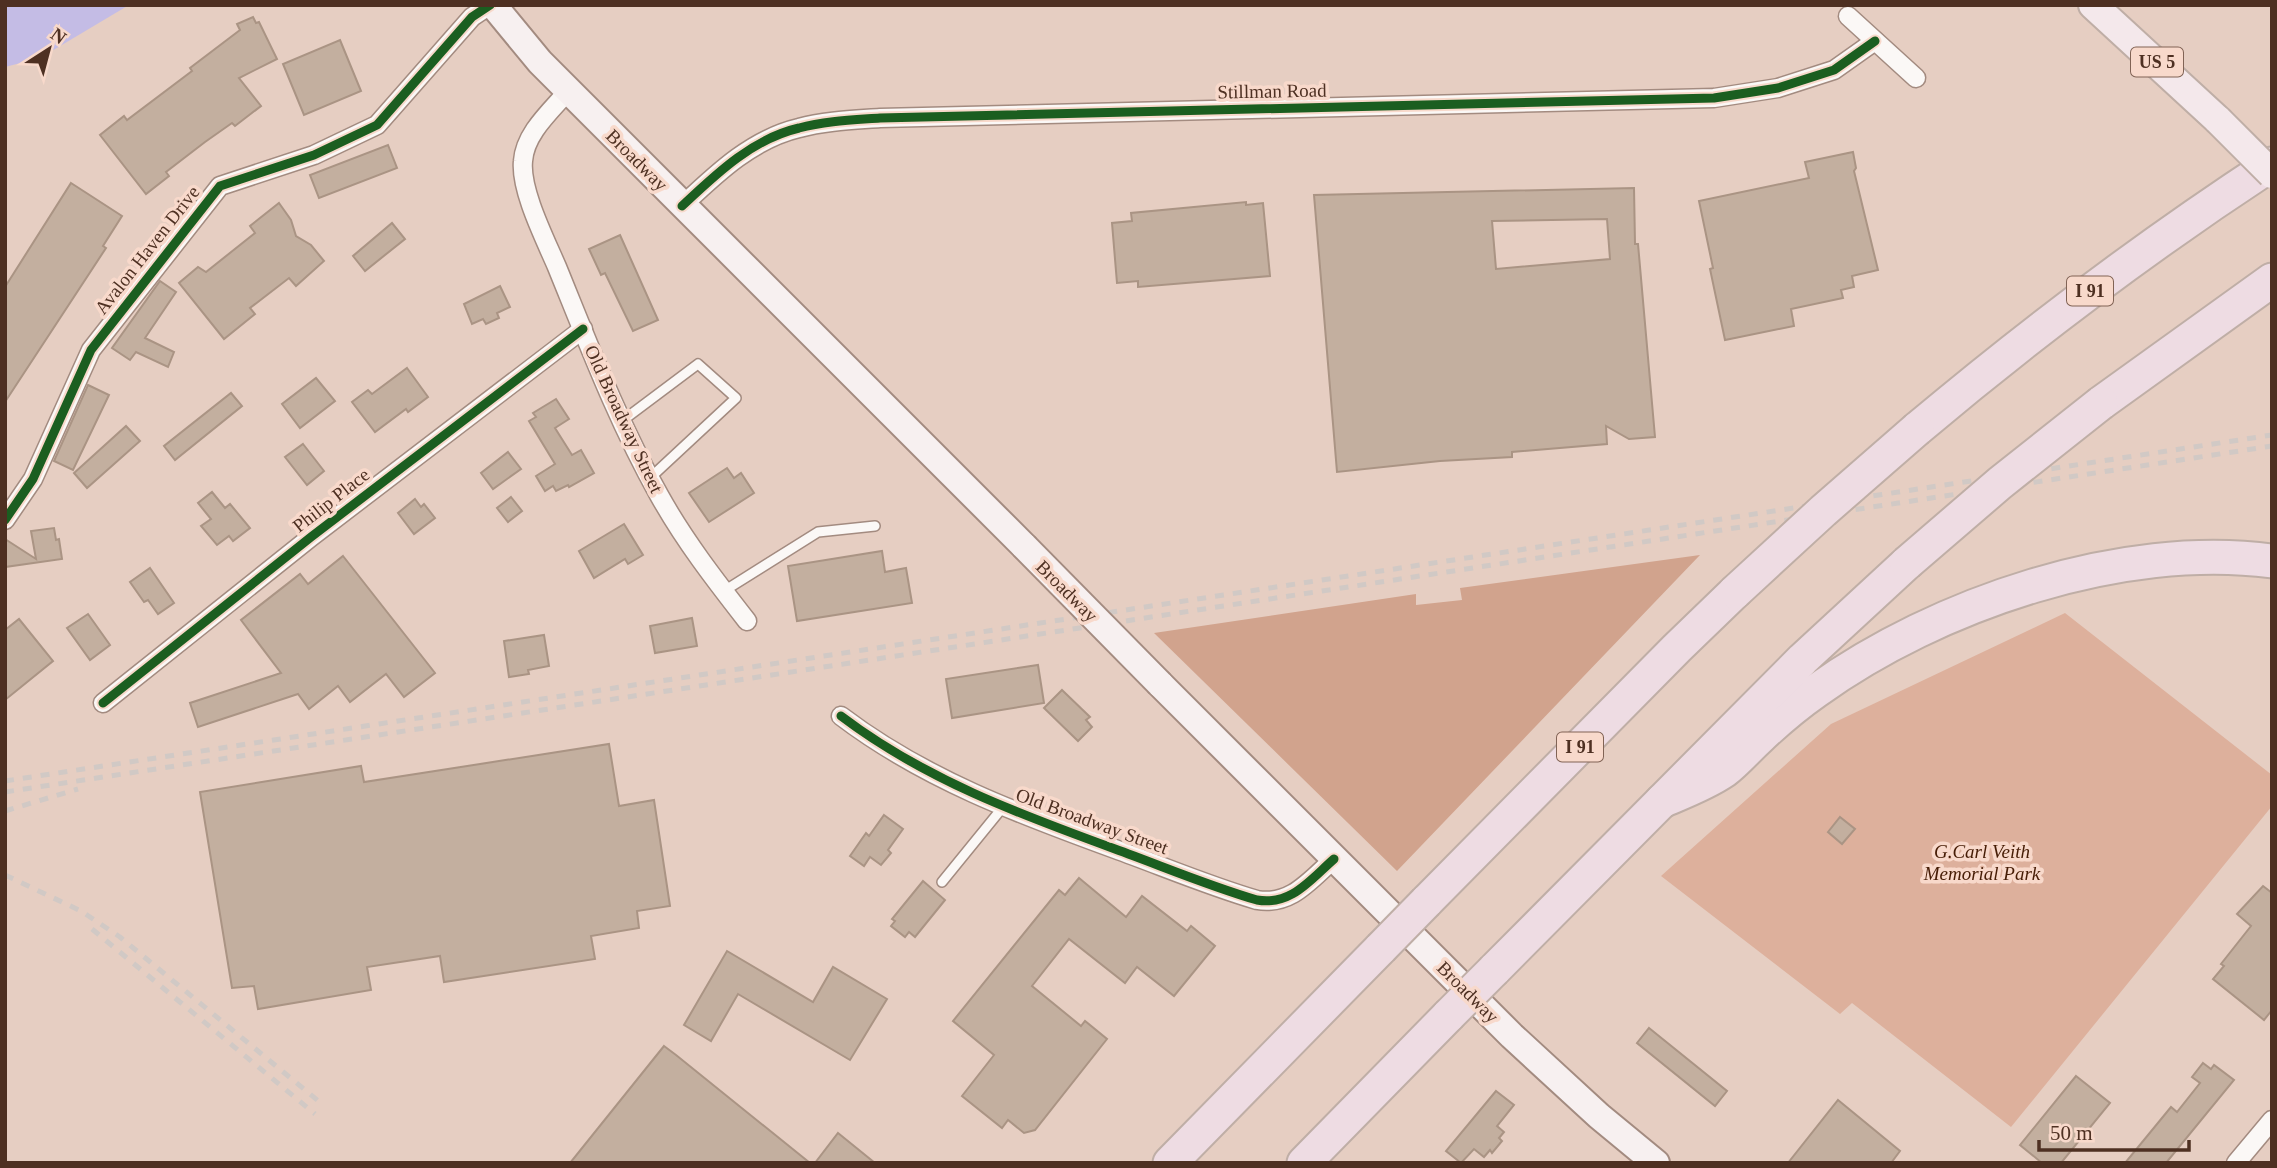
<svg xmlns="http://www.w3.org/2000/svg" width="2277" height="1168" font-family="Georgia,serif">
<style>
.green{fill:#ddb09c}
.forest{fill:#d1a38d}
.water{fill:#c4bce5}
.building{fill:#c3af9f;stroke:#aa9484;stroke-width:2;fill-rule:evenodd}
.lines{fill:none;stroke-linecap:round;stroke-linejoin:round}
.lane-casing{stroke:#a38b80;stroke-width:12}
.street-casing{stroke:#a38b80;stroke-width:21}
.secondary-casing{stroke:#a38b80;stroke-width:30}
.primary-casing{stroke:#bfaea6;stroke-width:32}
.highway-casing{stroke:#bfaea6;stroke-width:37}
.lane{stroke:#fbf8f6;stroke-width:9}
.street{stroke:#fbf8f6;stroke-width:18}
.secondary{stroke:#f7f0f0;stroke-width:26}
.primary{stroke:#f4e8eb;stroke-width:28}
.highway{stroke:#eedce3;stroke-width:33}
.rail{stroke:#d1c9c5;stroke-width:5;stroke-dasharray:9 9;stroke-linecap:butt}
.secondary-bridge-casing{stroke:#a38b80;stroke-width:30;stroke-linecap:butt}
.primary-bridge-casing{stroke:#bfaea6;stroke-width:32;stroke-linecap:butt}
.highway-bridge-casing{stroke:#bfaea6;stroke-width:37;stroke-linecap:butt}
.secondary-bridge{stroke:#f7f0f0;stroke-width:26}
.primary-bridge{stroke:#f4e8eb;stroke-width:28}
.highway-bridge{stroke:#eedce3;stroke-width:33}
.cycleway-casing{stroke:#f8d9cb;stroke-width:13}
.cycleway{stroke:#1b5e20;stroke-width:9}
.labels{text-anchor:middle;dominant-baseline:central;stroke-width:7;stroke-linejoin:round;paint-order:stroke}
.shield{fill:#f8d9cb;stroke:#816355;stroke-width:2}
.shield-label{font-size:18px;font-weight:bold;fill:#4e3022}
.street-label{font-size:19px;fill:#4e3022;stroke:#f8d9cb}
.park-label{font-size:19px;font-style:italic;fill:#461c05;stroke:#f8d9cb}
</style>
<rect width="100%" height="100%" fill="#e6cec2"/>
<polygon class="green" points="2065,613 2272,775 2272,806 2011,1127 1852,1003 1840,1014 1661,876 1831,724"/>
<polygon class="forest" points="1700,555 1397,871 1154,633 1416,594 1416,605 1462,600 1460,588"/>
<polygon class="water" points="5,5 129,5 40,58 5,67"/>
<g class="building">
<polygon points="253,17 256,23 259,22 277,59 239,78 261,106 235,126 232,123 205,142 166,172 169,176 146,194 100,135 124,116 127,120 192,71 190,68 240,30 237,24"/>
<polygon points="340,40 361,91 304,115 283,64"/>
<polygon points="388,145 397,168 319,198 310,175"/>
<polygon points="1853,152 1856,168 1854,171 1878,270 1852,276 1854,287 1841,290 1843,298 1791,309 1794,326 1725,340 1710,269 1713,268 1699,201 1809,178 1805,162"/>
<polygon points="71,183 122,216 103,246 106,248 5,402 5,287"/>
<path d="M1634 188 1635 244H1638L1655 437 1629 439 1606 426 1607 444 1512 452V457L1440 461 1337 472 1314 195ZM1607 219 1610 259 1496 269 1492 221Z"/>
<polygon points="1246,202 1246,205 1263,203 1270,276 1138,287 1138,281 1117,283 1112,223 1132,221 1131,213"/>
<polygon points="279,203 291,220 296,236 311,245 324,261 296,286 289,278 250,308 255,314 224,339 179,283 198,267 206,272 255,233 250,226"/>
<polygon points="392,223 405,239 365,271 353,256"/>
<polygon points="620,235 658,320 633,331 605,273 601,275 589,249"/>
<polygon points="160,281 176,292 145,338 174,352 168,367 136,352 130,360 112,348"/>
<polygon points="500,286 510,307 497,313 499,318 486,324 483,319 472,324 464,304"/>
<polygon points="407,368 428,397 408,412 406,409 375,432 352,402 368,390 372,394"/>
<polygon points="316,378 335,401 300,428 282,404"/>
<polygon points="88,385 109,395 73,470 54,461"/>
<polygon points="231,393 242,406 175,460 164,446"/>
<polygon points="556,399 569,419 555,428 572,455 581,450 594,473 569,487 568,485 556,491 553,486 545,491 536,476 555,464 529,421 536,417 533,413"/>
<polygon points="126,426 140,441 87,488 74,473"/>
<polygon points="303,444 324,471 307,485 285,457"/>
<polygon points="508,452 521,469 493,489 481,473"/>
<polygon points="727,468 734,478 741,473 754,493 709,522 689,493"/>
<polygon points="212,492 225,508 230,504 250,528 233,541 229,536 217,545 201,526 211,519 198,503"/>
<polygon points="511,497 522,511 508,522 497,508"/>
<polygon points="415,499 421,507 424,504 435,518 414,534 398,513"/>
<polygon points="624,524 643,555 628,564 625,559 594,578 579,551"/>
<polygon points="54,528 56,540 59,539 62,559 5,567 5,539 36,559 31,531"/>
<polygon points="882,551 885,572 906,568 912,603 797,621 788,566"/>
<polygon points="343,556 435,673 404,697 386,674 350,702 338,686 309,709 298,694 198,727 190,703 281,673 241,620 300,574 308,584"/>
<polygon points="150,568 174,603 158,614 148,600 144,602 130,582"/>
<polygon points="88,614 110,645 90,660 67,628"/>
<polygon points="692,618 697,646 655,653 650,626"/>
<polygon points="19,619 53,661 5,700 5,630"/>
<polygon points="544,635 549,666 528,670 529,674 509,677 504,641"/>
<polygon points="1038,665 1044,703 952,718 946,679"/>
<polygon points="1062,690 1090,717 1086,720 1092,727 1078,741 1044,708"/>
<polygon points="609,744 619,806 654,800 670,906 637,911 639,928 591,936 595,959 444,982 440,956 367,967 371,990 258,1009 254,986 232,988 200,792 361,766 364,782"/>
<polygon points="884,815 903,829 888,850 891,853 881,865 870,857 864,866 850,856 866,833 869,836"/>
<polygon points="1840,817 1855,829 1842,844 1828,832"/>
<polygon points="1079,878 1126,917 1142,896 1187,931 1191,926 1215,946 1174,996 1137,967 1125,983 1069,939 1032,986 1081,1026 1085,1021 1107,1039 1035,1130 1024,1133 1008,1120 1002,1128 962,1096 994,1055 953,1021 1059,890 1065,895"/>
<polygon points="923,881 945,900 915,937 909,932 905,937 891,926 895,921 892,919"/>
<polygon points="2263,886 2272,893 2272,1010 2264,1020 2213,979 2224,966 2221,964 2251,926 2237,914"/>
<polygon points="727,951 813,1002 833,967 887,999 850,1060 738,994 711,1041 684,1025"/>
<polygon points="1649,1028 1727,1091 1715,1106 1637,1043"/>
<polygon points="664,1046 676,1055 810,1163 570,1163"/>
<polygon points="2203,1063 2211,1069 2214,1065 2234,1080 2166,1163 2125,1163 2171,1107 2177,1112 2200,1083 2192,1077"/>
<polygon points="2076,1076 2110,1103 2061,1163 2042,1163 2020,1145"/>
<polygon points="1496,1091 1514,1105 1497,1126 1504,1132 1499,1138 1502,1141 1492,1153 1490,1150 1484,1157 1474,1149 1461,1163 1446,1151"/>
<polygon points="1838,1100 1900,1151 1891,1163 1788,1163"/>
<polygon points="838,1133 875,1163 815,1163"/>
</g>
<g class="lines">
<g class="lane-casing">
<g id="lane">
<polyline points="622,421 698,364 736,398 650,478"/>
<polyline points="724,591 818,532 875,526"/>
<polyline points="942,882 1003,807"/>
</g>
</g>
<g class="street-casing">
<g id="street">
<polyline points="1848,16 1916,78"/>
<path d="M568 91C551 111 525 133 523 161 520 190 545 239 557 267 588 343 618 422 659 495 684 540 715 580 747 621"/>
<path d="M682 206C716 174 752 139 799 128 825 121 853 120 880 118L1714 98 1778 88 1834 70 1875 41"/>
<polyline points="5,520 33,479 91,350 220,186 314,155 377,125 472,17 490,5"/>
<polyline points="103,703 311,537 583,329"/>
<path d="M841 716C924 779 1019 814 1115 849 1162 866 1209 886 1257 900 1291 906 1310 880 1334 859"/>
<polyline points="2236,1163 2272,1120"/>
</g>
</g>
<g class="secondary-casing">
<g id="secondary">
<polyline points="493,5 540,62 1024,546"/>
<polyline points="1160,684 1512,1036 1599,1116 1656,1163"/>
</g>
</g>
<g class="primary-casing">
<polyline id="primary" points="2093,5 2218,120"/>
</g>
<g class="highway-casing">
<g id="highway">
<polyline points="2101,403 2272,280"/>
<path d="M1917 429C2030 334 2148 245 2272 164"/>
<path d="M1662 801C1683 792 1705 784 1724 771 1737 761 1747 749 1759 738 1777 721 1796 705 1816 691 1937 604 2122 541 2272 561"/>
<polyline points="1426,902 1677,648 1735,592"/>
<polyline points="1494,970 1803,659 1907,563"/>
<polyline points="1170,1163 1381,948"/>
<polyline points="1304,1163 1449,1015"/>
</g>
</g>
<use href="#lane" class="lane"/>
<use href="#street" class="street"/>
<use href="#secondary" class="secondary"/>
<use href="#primary" class="primary"/>
<use href="#highway" class="highway"/>
<g class="rail">
<polyline points="5,781 2272,435"/>
<polyline points="5,792 2272,446"/>
<polyline points="5,811 78,789"/>
<polyline points="5,875 81,911 120,937 322,1104"/>
<polyline points="92,929 315,1114"/>
</g>
<g class="secondary-bridge-casing">
<polyline id="secondary-bridge" points="1024,546 1160,684"/>
</g>
<g class="primary-bridge-casing">
<polyline id="primary-bridge" points="2218,120 2272,174"/>
</g>
<g class="highway-bridge-casing">
<g id="highway-bridge">
<polyline points="1907,563 2000,483 2101,403"/>
<polyline points="1735,592 1823,511 1917,429"/>
<polyline points="1381,948 1426,902"/>
<polyline points="1449,1015 1494,970"/>
</g>
</g>
<use href="#secondary-bridge" class="secondary-bridge"/>
<use href="#primary-bridge" class="primary-bridge"/>
<use href="#highway-bridge" class="highway-bridge"/>
<g class="cycleway-casing">
<g id="cycleway">
<path d="M682 206C716 174 752 139 799 128 825 121 853 120 880 118L1714 98 1778 88 1834 70 1875 41"/>
<polyline points="5,520 33,479 91,350 220,186 314,155 377,125 472,17 490,5"/>
<polyline points="103,703 311,537 583,329"/>
<path d="M841 716C924 779 1019 814 1115 849 1162 866 1209 886 1257 900 1291 906 1310 880 1334 859"/>
</g>
</g>
<use href="#cycleway" class="cycleway"/>
</g>
<g class="labels">
<g class="shield">
<rect x="2131" y="47.5" width="52" height="29" rx="5"/>
<rect x="2067" y="276.5" width="46" height="29" rx="5"/>
<rect x="1557" y="732.5" width="46" height="29" rx="5"/>
</g>
<g class="shield-label">
<text x="2157" y="62">US 5</text>
<text x="2090" y="291">I 91</text>
<text x="1580" y="747">I 91</text>
</g>
<g class="street-label">
<text transform="translate(1272 91) rotate(-1)">Stillman Road</text>
<text transform="translate(637 160) rotate(45)">Broadway</text>
<text transform="translate(147 250) rotate(-52)">Avalon Haven Drive</text>
<text transform="translate(624 419) rotate(65)">Old Broadway Street</text>
<text transform="translate(331 500) rotate(-38)">Philip Place</text>
<text transform="translate(1067 591) rotate(45)">Broadway</text>
<text transform="translate(1092 821) rotate(20)">Old Broadway Street</text>
<text transform="translate(1468 992) rotate(45)">Broadway</text>
</g>
<g class="park-label">
<text x="1982" y="851">G.Carl Veith<tspan x="1982" dy="22">Memorial Park</tspan></text>
</g>
</g>
<rect width="2277" height="1168" fill="none" stroke="#4e3022" stroke-width="14"/>
<g transform="translate(49 49) rotate(36)" stroke="#f8d9cb" stroke-width="5" paint-order="stroke">
<path d="M0-5L12 26L0 18L-12 26Z" fill="#4e3022"/>
<text y="-10" font-size="19" font-weight="bold" text-anchor="middle" fill="#4e3022">N</text>
</g>
<path d="M2039 1140v10h150v-10" fill="none" stroke="#4e3022" stroke-width="3.5"/>
<text x="2050" y="1140" font-size="21" fill="#4e3022" stroke="#f8d9cb" stroke-width="5" paint-order="stroke">50 m</text>
</svg>
